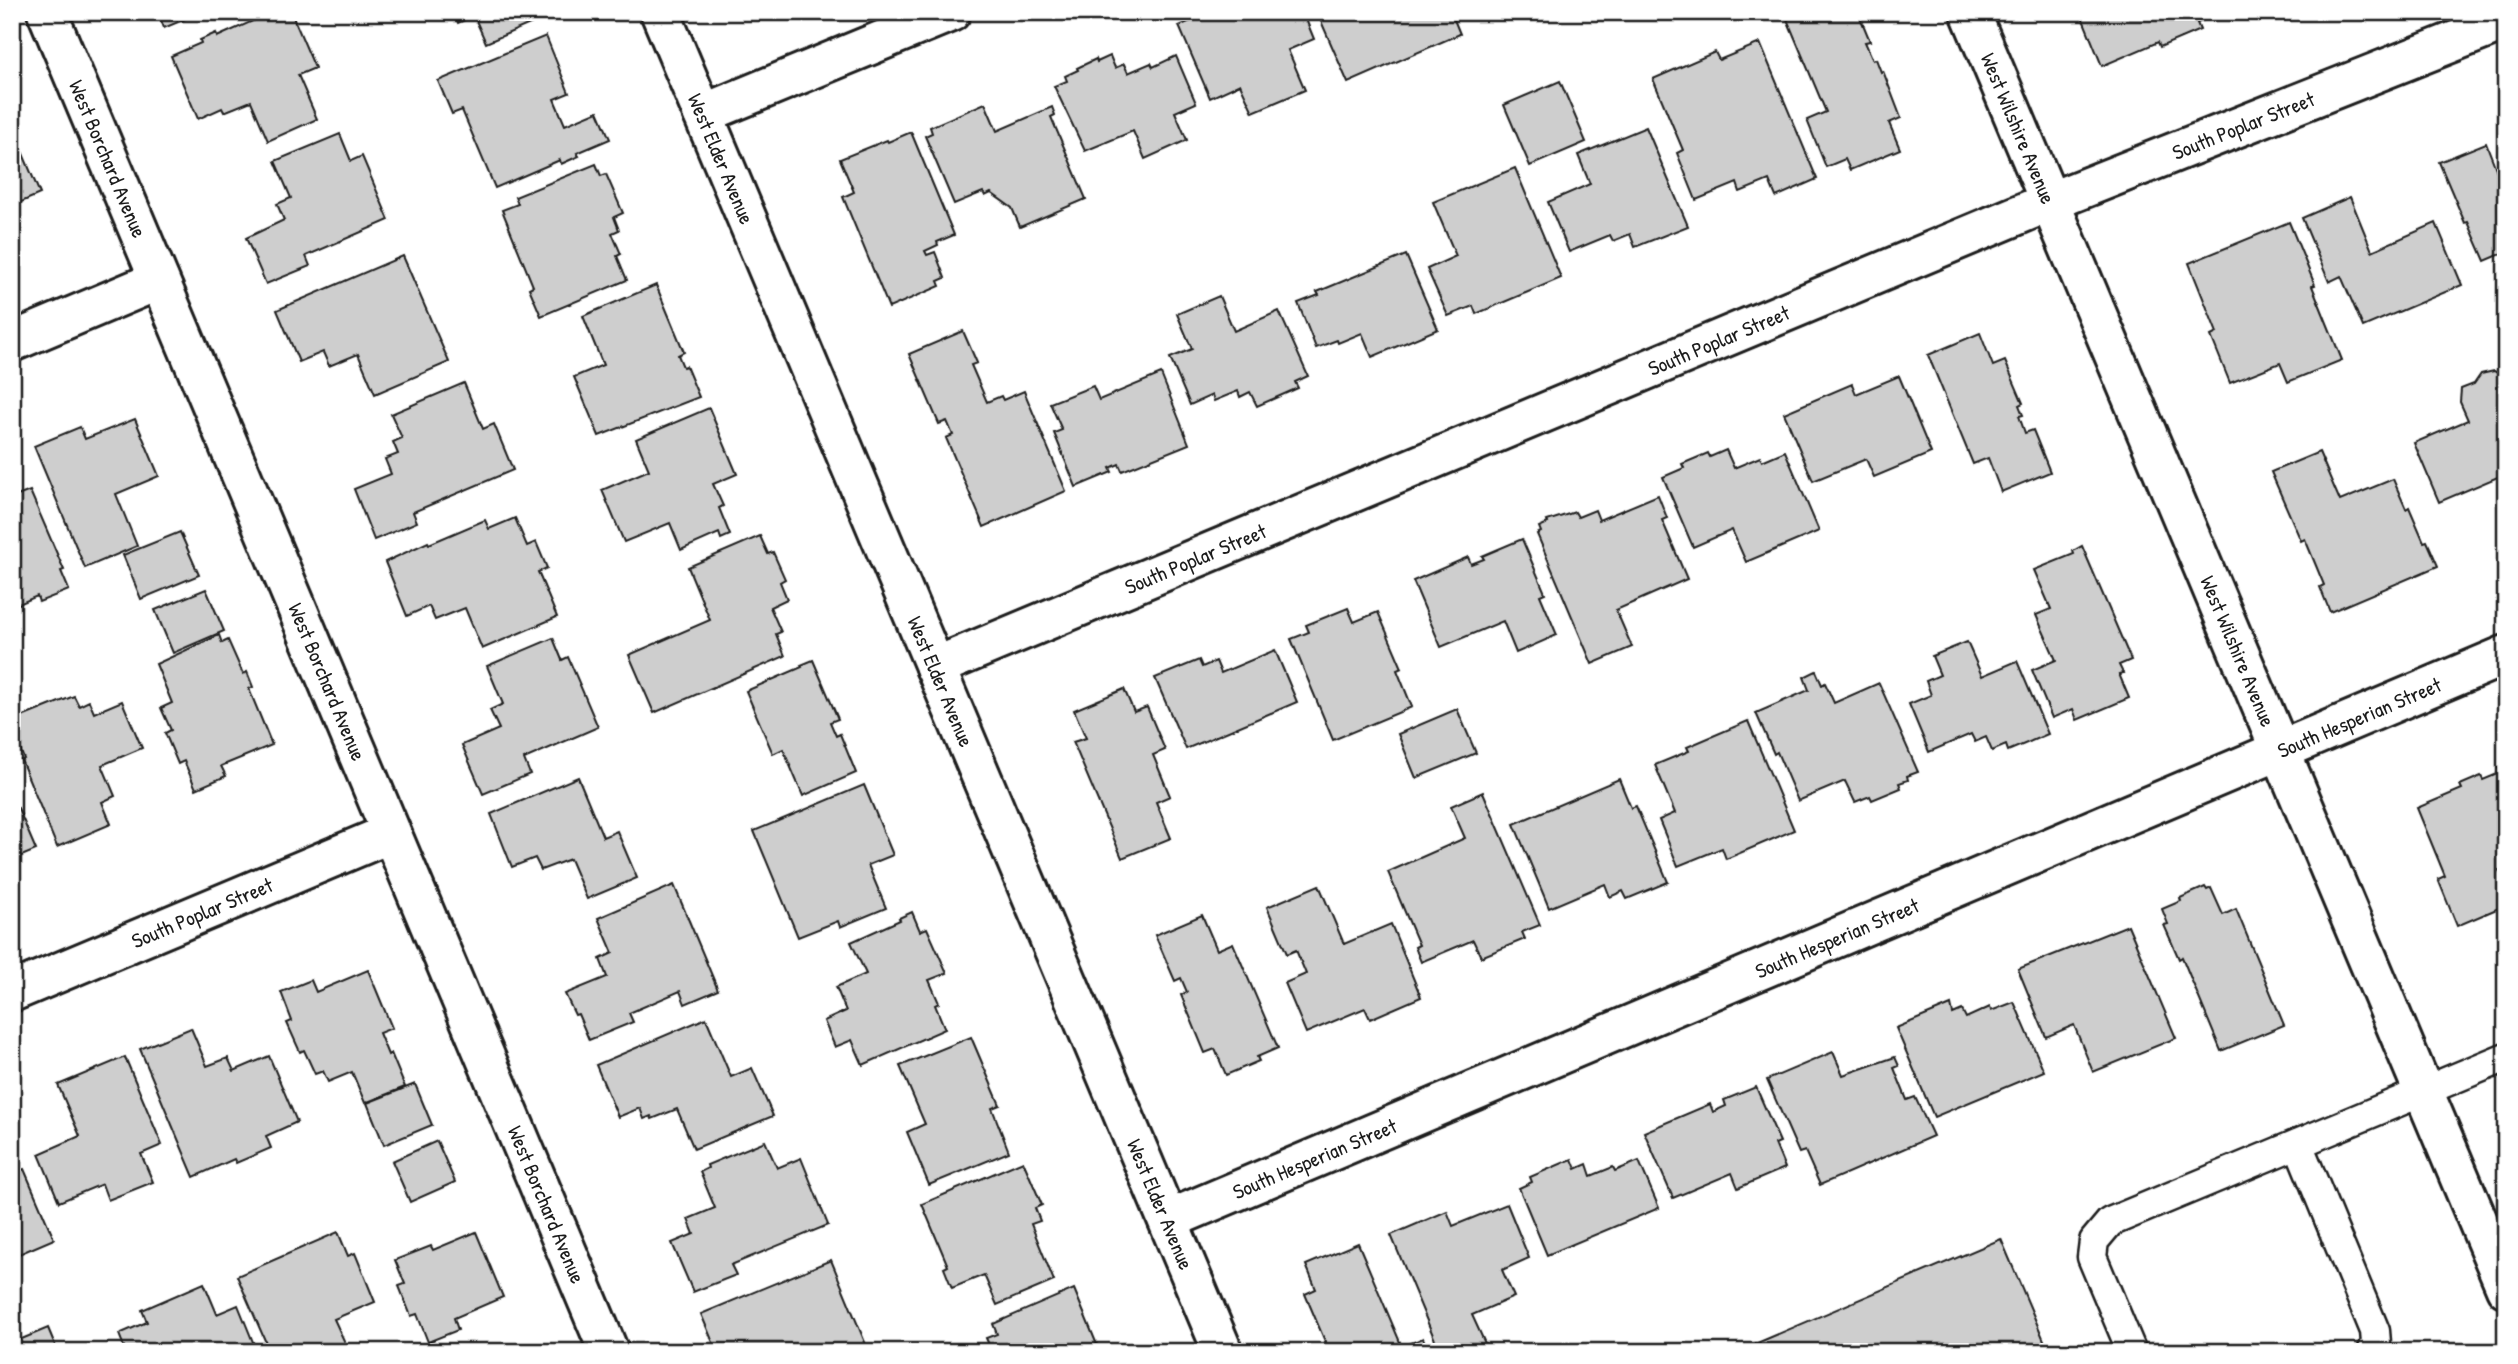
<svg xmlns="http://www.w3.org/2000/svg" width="2518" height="1364" font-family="'Patrick Hand',sans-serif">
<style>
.building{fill:#cecece;stroke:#1c1c1c;stroke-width:2}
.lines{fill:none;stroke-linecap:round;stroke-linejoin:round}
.lane-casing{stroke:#1c1c1c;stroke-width:33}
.street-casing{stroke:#1c1c1c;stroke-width:44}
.lane{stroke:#fff;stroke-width:28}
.street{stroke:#fff;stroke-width:38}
.labels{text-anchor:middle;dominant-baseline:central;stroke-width:5;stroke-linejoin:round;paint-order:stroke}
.street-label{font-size:21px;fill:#1c1c1c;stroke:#fff}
</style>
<rect width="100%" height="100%" fill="#fff"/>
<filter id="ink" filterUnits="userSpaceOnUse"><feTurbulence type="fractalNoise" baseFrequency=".0143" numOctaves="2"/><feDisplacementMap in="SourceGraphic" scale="14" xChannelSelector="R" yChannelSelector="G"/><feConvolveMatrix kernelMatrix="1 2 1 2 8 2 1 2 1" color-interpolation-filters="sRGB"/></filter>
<g filter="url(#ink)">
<g class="building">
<polygon points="158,12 202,12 164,28"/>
<polygon points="273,12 291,12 315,68 298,75 317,119 268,141 251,101 224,112 222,108 198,119 171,56 201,43 200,40 216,33 217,37"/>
<polygon points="454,12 534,12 537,21 486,43 474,16 458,23"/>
<polygon points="1211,12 1303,12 1314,39 1288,50 1305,90 1253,112 1240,84 1210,98 1179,26"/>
<polygon points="1317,12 1451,12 1460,34 1348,83"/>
<polygon points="1784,12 1858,12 1870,41 1865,42 1873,60 1876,59 1881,72 1883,71 1901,118 1889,123 1900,149 1850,170 1845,159 1826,167 1807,120 1826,112"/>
<polygon points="2080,12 2201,12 2204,20 2197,23 2200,30 2160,47 2158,42 2102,66"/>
<polygon points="546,36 569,93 554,99 565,125 598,111 610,139 577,153 579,156 561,164 560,160 495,188 462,110 452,114 438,81"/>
<polygon points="1760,43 1817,179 1776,197 1769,180 1740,192 1737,183 1696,200 1677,153 1683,150 1653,79 1715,52 1719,60"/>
<polygon points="1110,56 1115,68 1124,64 1128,73 1151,63 1153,67 1176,56 1196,103 1175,112 1187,140 1145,159 1133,131 1085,151 1054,86 1067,81 1065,76 1078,70 1077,68 1096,59 1097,62"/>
<polygon points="1560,81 1586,142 1530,166 1504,105"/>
<polygon points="985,103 997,131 1052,107 1055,115 1051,117 1086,199 1020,227 1012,208 991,193 985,196 983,192 954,204 925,136 932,133 930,127"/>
<polygon points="1646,127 1688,226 1635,247 1630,234 1613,241 1610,235 1569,252 1548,202 1590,184 1578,155"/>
<polygon points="911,132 954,235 937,242 938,245 925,251 927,255 935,252 945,278 938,281 940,286 889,308 843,197 854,192 840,159 887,140 888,142"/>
<polygon points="340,134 351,161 362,156 389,220 306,256 310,266 266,284 246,238 284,220 277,204 291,198 275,161"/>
<polygon points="12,136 13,138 16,137 40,194 12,206"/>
<polygon points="2486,143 2500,179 2506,177 2506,252 2485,261 2468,222 2465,223 2439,162"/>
<polygon points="596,164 601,176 606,174 623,213 614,217 619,230 612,233 621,254 617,256 627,280 541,316 529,288 533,286 502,210 518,204 515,197"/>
<polygon points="1515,168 1561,278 1476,314 1473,306 1448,316 1427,269 1456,256 1433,202"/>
<polygon points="2350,197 2372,251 2436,223 2462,285 2363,327 2341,276 2329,282 2302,218"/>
<polygon points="2289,222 2315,285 2312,286 2342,360 2288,382 2280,363 2230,383 2211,336 2217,333 2189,263"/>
<polygon points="1406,255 1438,329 1372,357 1362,333 1338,343 1337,340 1316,348 1298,303 1319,295 1317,292"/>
<polygon points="403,256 449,362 375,394 358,354 329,366 323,352 299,362 277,310"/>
<polygon points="656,285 684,352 678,355 683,367 686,366 699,397 599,436 574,377 603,365 583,316"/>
<polygon points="1219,296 1234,331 1279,311 1308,376 1295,382 1298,388 1257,406 1250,392 1240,397 1238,391 1214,401 1212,395 1190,405 1170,358 1192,349 1177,314"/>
<polygon points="963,331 977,363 971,365 987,402 1001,396 1003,400 1024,391 1066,491 984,527 946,438 953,435 947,421 939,424 909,354"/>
<polygon points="1980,333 1993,366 2005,361 2023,403 2019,405 2023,415 2019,416 2025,433 2033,430 2050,472 2001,492 1988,458 1973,464 1928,355"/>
<polygon points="2494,371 2498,373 2505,384 2506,489 2500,476 2439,502 2414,443 2468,420 2460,402 2461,389 2474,384 2481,374"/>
<polygon points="1161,374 1189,444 1122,471 1119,464 1110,468 1112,472 1076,487 1054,433 1062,430 1050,403 1093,386 1099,400"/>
<polygon points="1899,376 1931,453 1874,477 1866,459 1813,481 1784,413 1852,384 1856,394"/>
<polygon points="464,383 483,429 494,424 513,470 413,512 417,522 374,540 354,489 391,474 385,459 398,454 393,442 402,438 391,414"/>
<polygon points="709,408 737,474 713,484 723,506 719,508 730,535 721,539 719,533 681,550 670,523 624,542 602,490 649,470 636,439"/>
<polygon points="135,419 159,476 116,494 137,546 85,568 34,446 80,427 85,439"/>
<polygon points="1726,450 1734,468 1760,457 1762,461 1785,451 1819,531 1746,562 1732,530 1693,547 1663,477 1684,468 1682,464 1708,453 1710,457"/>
<polygon points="2319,452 2340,501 2393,479 2406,509 2409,507 2424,542 2427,541 2438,566 2330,612 2320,587 2324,585 2305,539 2301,541 2271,472"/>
<polygon points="30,491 64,570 61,571 69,590 39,602 37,596 12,607 12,498"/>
<polygon points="1658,495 1667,518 1662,520 1687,579 1616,610 1632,647 1592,664 1537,534 1541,532 1539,527 1548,523 1547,521 1575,512 1578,517 1595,510 1599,520"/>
<polygon points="515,518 527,546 536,542 547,568 538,572 557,617 482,649 465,608 435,620 429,606 407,616 385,562 428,542 429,544 485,520 489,529"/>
<polygon points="180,532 199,575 141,599 123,555"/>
<polygon points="760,536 768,554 773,552 785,579 780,582 787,599 770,607 781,632 776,634 785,656 654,713 629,655 710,620 688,567"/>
<polygon points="1522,539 1545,593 1540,595 1557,635 1516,653 1503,621 1441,647 1413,581 1468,557 1471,564 1484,559 1482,556"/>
<polygon points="2082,546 2131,660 2119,665 2123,673 2119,674 2129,698 2077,720 2073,709 2052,718 2032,670 2056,660 2036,615 2051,609 2034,570 2074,554 2073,551"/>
<polygon points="206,589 224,631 173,653 155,610"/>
<polygon points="1348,608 1354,622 1378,612 1402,668 1397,670 1412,707 1333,740 1291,639 1309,632 1306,625"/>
<polygon points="219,635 222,643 228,640 243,674 247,672 253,687 249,689 272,745 221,766 226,776 196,789 184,761 178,764 165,733 171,730 161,708 172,703 156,664"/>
<polygon points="553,638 562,660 568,657 598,727 524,759 530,774 483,794 462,745 499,729 490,710 503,704 487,666"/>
<polygon points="1967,642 1982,676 2017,661 2048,734 2008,751 2006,745 1992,751 1986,737 1975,742 1971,734 1929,752 1909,704 1931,695 1926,681 1940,675 1932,656"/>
<polygon points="1275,650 1297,702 1186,749 1155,678 1199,660 1202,667 1216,661 1221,673"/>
<polygon points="813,660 838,719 830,722 836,736 840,734 856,773 803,796 783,749 773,754 746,691 802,667 801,665"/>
<polygon points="1816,671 1822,685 1825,683 1834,703 1879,683 1918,772 1907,776 1908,780 1899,783 1901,788 1872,800 1870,796 1855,802 1845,781 1798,801 1777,752 1774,754 1756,713 1809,690 1804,677"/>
<polygon points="1124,689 1134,712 1147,707 1165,750 1153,755 1170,796 1156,802 1171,838 1122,858 1073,742 1086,738 1074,710"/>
<polygon points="74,696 79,706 89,701 94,713 122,701 142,748 102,765 115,796 102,802 111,824 57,847 21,760 24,759 12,731 12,721"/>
<polygon points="1457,709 1476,753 1416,778 1398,734"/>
<polygon points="1748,721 1794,830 1726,859 1722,848 1678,866 1659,820 1675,813 1655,765 1689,751 1687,747"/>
<polygon points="2506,765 2506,867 2499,870 2506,887 2506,905 2457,926 2438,879 2445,876 2417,808 2462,789 2460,785 2481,776 2483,780 2500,773 2498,768"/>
<polygon points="578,777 603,837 617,831 637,878 587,899 570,859 541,870 535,858 512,867 491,814"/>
<polygon points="1619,779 1631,808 1636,806 1668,882 1627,899 1623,891 1610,897 1605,884 1549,908 1514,824"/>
<polygon points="864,785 893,855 868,865 886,908 840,927 838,921 798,937 754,831"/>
<polygon points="1483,792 1540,925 1522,932 1525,939 1481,957 1473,940 1421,962 1415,947 1419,945 1388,872 1465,838 1451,806"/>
<polygon points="18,808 36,850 12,860 12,810"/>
<polygon points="674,885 718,990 685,1004 680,991 629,1013 633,1022 589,1040 578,1014 575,1015 565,994 607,977 600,959 613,953 598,918"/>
<polygon points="1319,885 1344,944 1391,924 1421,997 1370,1019 1365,1008 1306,1033 1285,983 1306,974 1296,950 1287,954 1267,907"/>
<polygon points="2205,887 2207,890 2211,888 2223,915 2236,909 2284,1025 2221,1051 2182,957 2179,959 2164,925 2168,924 2162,909 2181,901 2180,898"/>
<polygon points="912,912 920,931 927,928 947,973 929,980 939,1003 935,1005 945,1029 863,1065 852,1040 835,1047 824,1021 846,1011 836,987 866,974 851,942 900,920 899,918"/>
<polygon points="1202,915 1217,950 1233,943 1278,1048 1257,1057 1259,1061 1226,1075 1215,1049 1205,1053 1181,995 1187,992 1181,978 1175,981 1155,935"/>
<polygon points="2128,925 2176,1038 2093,1072 2074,1025 2046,1037 2018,969"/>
<polygon points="368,970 392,1028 379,1033 388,1055 391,1053 405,1087 365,1103 352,1072 328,1082 323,1071 315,1074 304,1050 300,1052 287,1023 292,1021 281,992 311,980 316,992"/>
<polygon points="2014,1002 2044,1071 1934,1117 1896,1028 1951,1005 1953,1014 1962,1010 1966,1018 1990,1007 1991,1011"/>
<polygon points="706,1018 731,1077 752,1068 773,1116 694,1149 677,1109 652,1119 651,1116 644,1119 640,1108 618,1117 596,1065"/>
<polygon points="191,1028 207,1066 228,1058 234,1071 269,1056 297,1122 266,1136 271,1148 236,1163 234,1159 194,1177 140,1049"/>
<polygon points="971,1037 1000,1105 992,1108 1009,1152 929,1185 907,1132 925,1124 900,1066"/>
<polygon points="1833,1052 1843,1075 1895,1057 1899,1066 1894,1068 1907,1100 1915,1097 1933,1136 1820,1185 1805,1151 1799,1153 1767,1080"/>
<polygon points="125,1057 162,1145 141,1154 153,1182 108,1200 102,1184 59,1202 39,1154 80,1136 58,1085"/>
<polygon points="415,1084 432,1125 384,1145 367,1103"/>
<polygon points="1756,1087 1780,1142 1775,1144 1785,1168 1738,1188 1732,1173 1673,1198 1644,1132 1710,1104 1713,1112 1726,1106 1724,1100"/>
<polygon points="437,1141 455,1182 410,1202 392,1161"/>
<polygon points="765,1141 777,1168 801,1158 828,1225 731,1265 736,1275 693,1292 672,1243 694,1234 688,1219 715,1208 700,1172 708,1168 707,1165"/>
<polygon points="1572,1159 1576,1169 1587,1164 1591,1176 1613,1167 1615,1171 1639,1161 1659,1208 1547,1255 1519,1188 1532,1182 1530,1177"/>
<polygon points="1023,1161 1042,1205 1035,1208 1040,1221 1031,1224 1054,1281 997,1305 984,1275 952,1288 944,1268 948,1266 922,1204"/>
<polygon points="24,1169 54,1239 12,1257 12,1174"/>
<polygon points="1507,1204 1529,1258 1502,1270 1514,1297 1472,1315 1489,1352 1440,1352 1391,1235 1447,1211 1453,1226"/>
<polygon points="338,1232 348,1256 355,1253 375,1302 334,1319 347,1347 338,1352 270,1352 237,1276"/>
<polygon points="476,1232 503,1297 454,1318 458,1330 428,1342 417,1314 411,1316 399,1286 405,1284 395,1260 431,1246 433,1250"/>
<polygon points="2001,1239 2049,1352 1736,1352"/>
<polygon points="1358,1243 1402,1347 1423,1338 1429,1352 1324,1352 1322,1348 1327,1346 1305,1294 1316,1289 1306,1265"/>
<polygon points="831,1260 869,1352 717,1352 701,1314"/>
<polygon points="204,1283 217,1314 238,1305 257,1352 126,1352 119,1334 147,1322 142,1310"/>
<polygon points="1074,1289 1100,1352 992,1352 986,1338 997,1334 993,1324"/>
<polygon points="48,1328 58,1352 12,1352 12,1343"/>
</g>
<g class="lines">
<g class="lane-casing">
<g id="lane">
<polyline points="2298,1144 2375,1331 2376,1343 2372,1352"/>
<polyline points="2132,1352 2092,1257 2094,1241 2110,1222 2506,1057"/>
</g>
</g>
<g class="street-casing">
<g id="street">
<path id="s1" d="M47 12 609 1352"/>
<path id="s2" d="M660 12 1223 1352"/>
<path id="s3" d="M1970 12 2506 1288"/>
<polyline points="703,114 951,12"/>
<polyline points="12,342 159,280"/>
<path id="s4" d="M935 667 2049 202 2506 21"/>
<path id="s5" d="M12 992 391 833"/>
<path id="s6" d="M1168 1220 2506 655"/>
</g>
</g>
<use href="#lane" class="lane"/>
<use href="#street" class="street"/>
</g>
</g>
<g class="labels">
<g class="street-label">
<text stroke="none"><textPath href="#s4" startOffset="1416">South Poplar Street</textPath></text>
<text stroke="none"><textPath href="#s3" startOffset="126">West Wilshire Avenue</textPath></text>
<text stroke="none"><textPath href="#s1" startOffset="159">West Borchard Avenue</textPath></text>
<text stroke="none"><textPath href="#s2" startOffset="159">West Elder Avenue</textPath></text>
<text stroke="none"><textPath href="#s4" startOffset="849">South Poplar Street</textPath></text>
<text stroke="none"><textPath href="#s4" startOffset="282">South Poplar Street</textPath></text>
<text stroke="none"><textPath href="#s3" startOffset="693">West Wilshire Avenue</textPath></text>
<text stroke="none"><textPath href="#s1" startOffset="726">West Borchard Avenue</textPath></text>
<text stroke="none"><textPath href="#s2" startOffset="726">West Elder Avenue</textPath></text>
<text stroke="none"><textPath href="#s6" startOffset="1293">South Hesperian Street</textPath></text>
<text stroke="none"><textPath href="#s5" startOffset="206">South Poplar Street</textPath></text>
<text stroke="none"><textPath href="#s6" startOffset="726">South Hesperian Street</textPath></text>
<text stroke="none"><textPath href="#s6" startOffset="159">South Hesperian Street</textPath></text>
<text stroke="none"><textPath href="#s1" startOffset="1293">West Borchard Avenue</textPath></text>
<text stroke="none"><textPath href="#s2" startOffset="1293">West Elder Avenue</textPath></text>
</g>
</g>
<rect width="2518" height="1364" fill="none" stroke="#fff" stroke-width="42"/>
<rect x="21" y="21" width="2476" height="1322" fill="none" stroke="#1c1c1c" stroke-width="2.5" filter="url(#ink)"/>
</svg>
